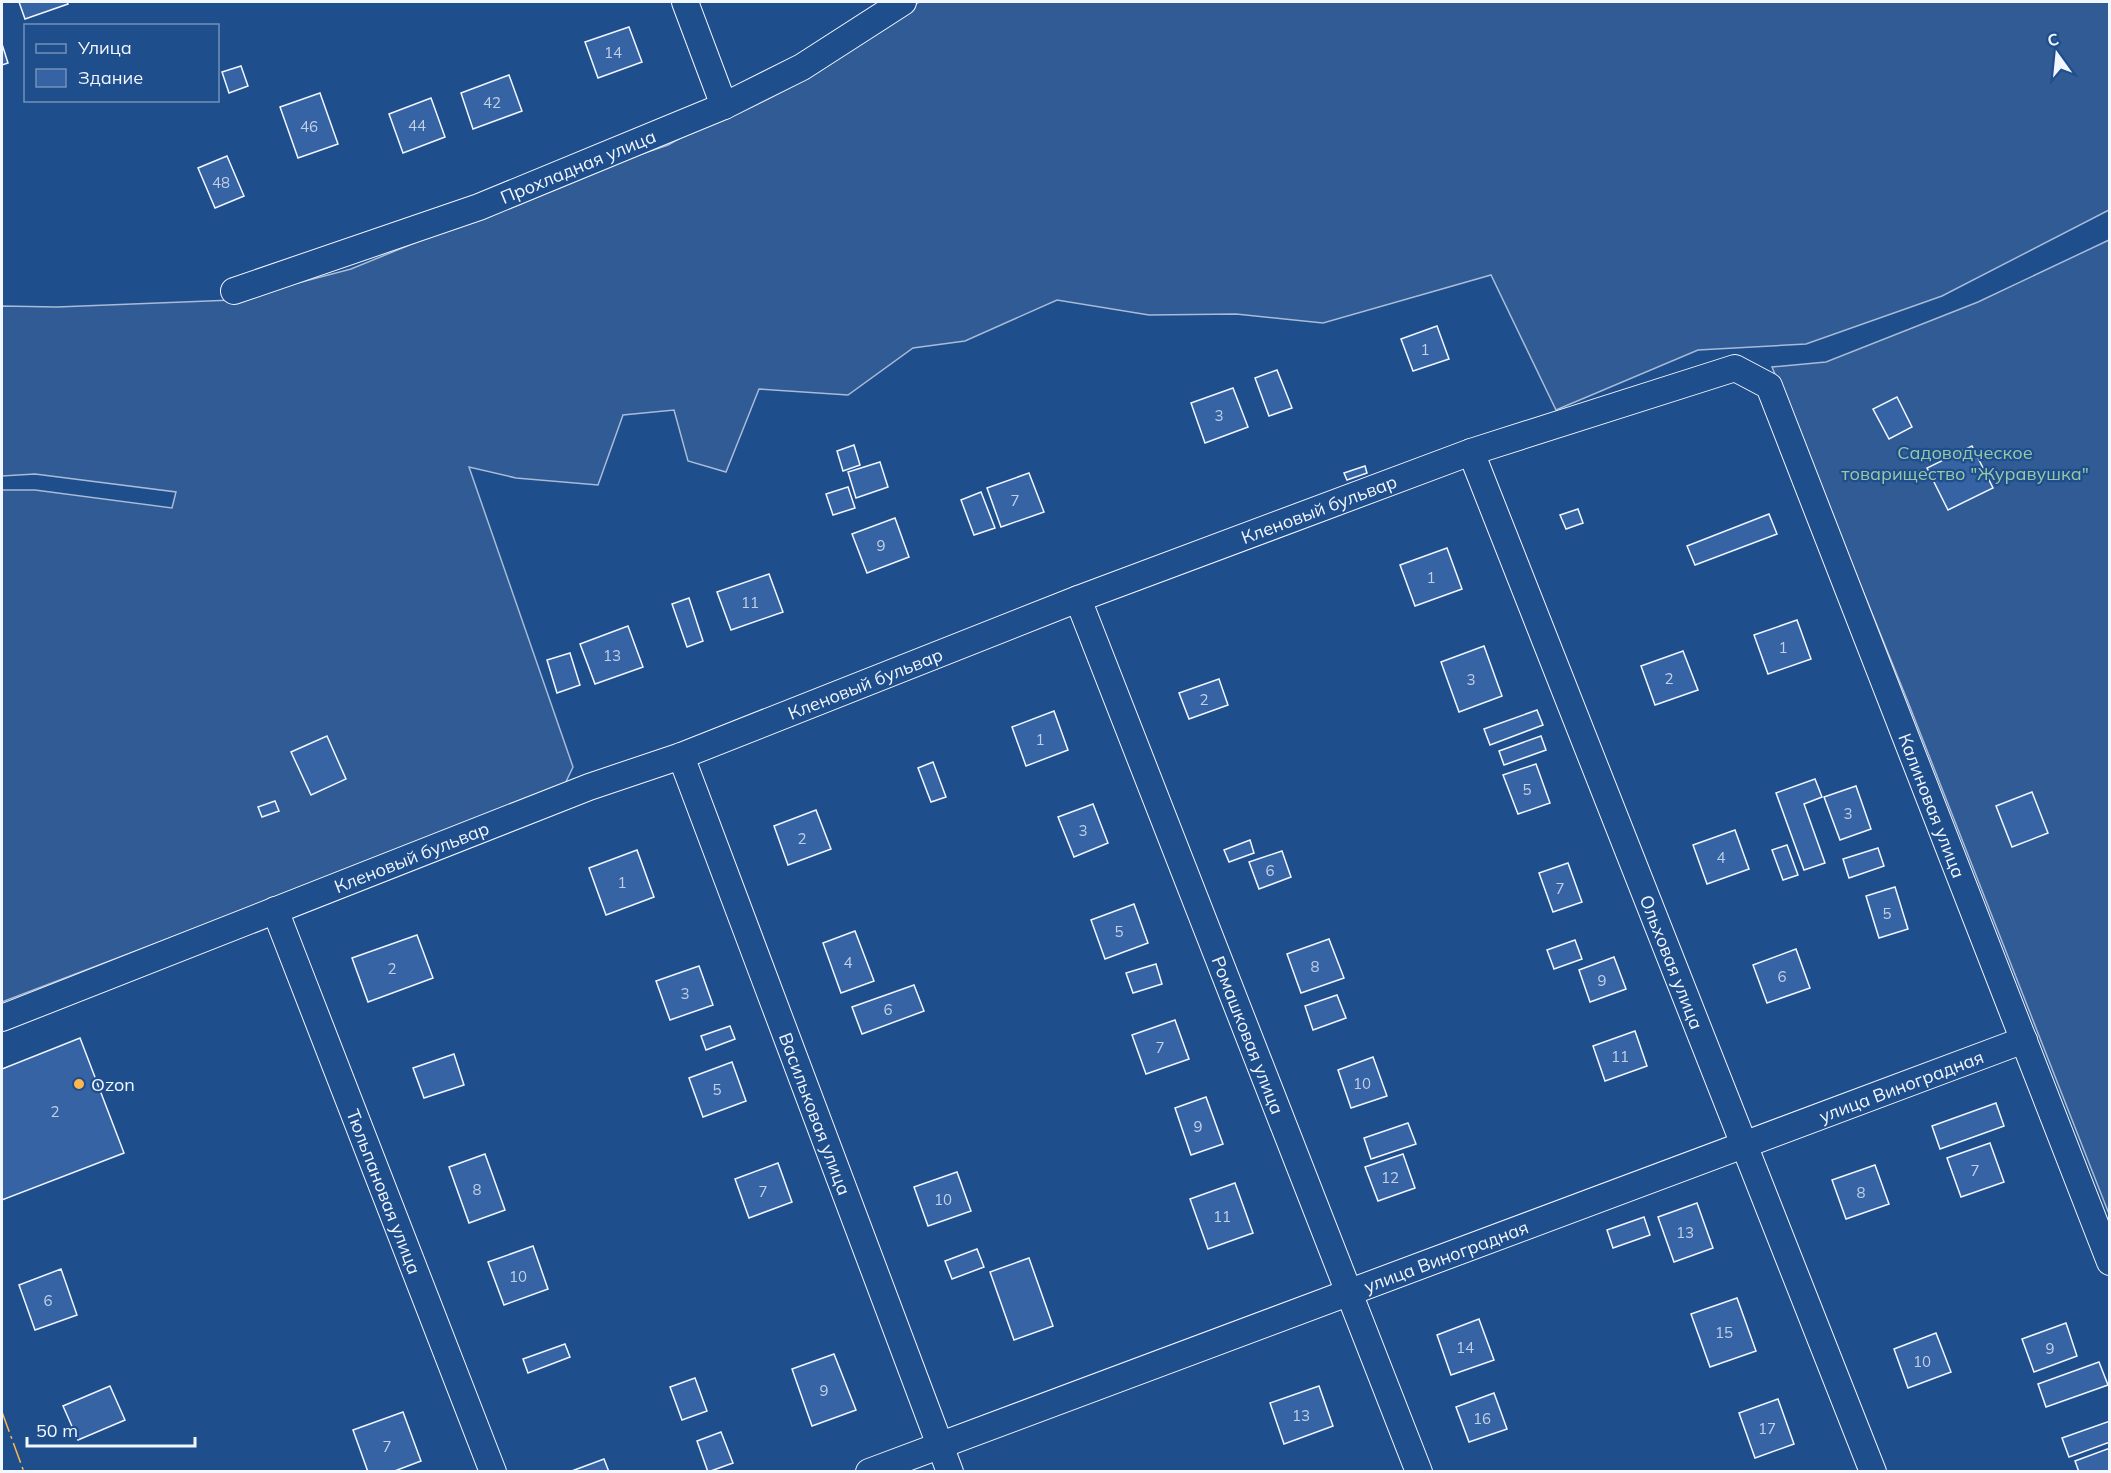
<svg xmlns="http://www.w3.org/2000/svg" width="2111" height="1473" font-family="Mulish,sans-serif">
<style>
.built{fill:#305b95;stroke:#a8bbd7;stroke-width:1.5}
.building{fill:#3563a3;stroke:#f2f6ff;stroke-width:1.5}
.lines{fill:none;stroke-linecap:round;stroke-linejoin:round}
.minor-casing{stroke:#f2f6ff;stroke-width:28}
.minor{stroke:#1f4e8c;stroke-width:26}
.power{stroke:#ffb74d;stroke-width:1.5;stroke-dasharray:21 4.5 3 4.5;stroke-linecap:butt}
.poi-dot{fill:#ffb74d;stroke:#1f4e8c;stroke-width:2}
.labels{text-anchor:middle;dominant-baseline:central;stroke-width:4.5;stroke-linejoin:round;paint-order:stroke}
.number-label{font-size:15px;fill:#c3d1e8}
.street-label{font-size:18px;fill:#f2f6ff;stroke:#1f4e8c}
.park-label{font-size:18px;fill:#97c8a6;stroke:#1f4e8c}
.poi-label{font-size:18px;fill:#f2f6ff;stroke:#1f4e8c;text-anchor:start}
</style>
<rect width="100%" height="100%" fill="#1f4e8c"/>
<g class="built">
<polygon points="919,2 2109,2 2109,210 1942,296 1806,344 1698,350 1556,410 1491,275 1323,323 1236,314 1149,315 1057,300 965,341 913,348 848,395 759,389 726,472 688,461 674,410 623,415 598,485 516,478 469,467 573,767 563,788 2,1002 2,490 35,490 172,508 176,492 35,474 2,476 2,306 57,307 233,300 351,269 583,174 668,145 729,111 804,74"/>
<polygon points="2109,240 2109,1214 1908,702 1772,367 1826,362 1978,302"/>
</g>
<g class="building">
<polygon points="19,2 67,2 68,4 25,19"/>
<polygon points="629,27 642,62 598,78 585,42"/>
<polygon points="2,44 8,63 2,65"/>
<polygon points="241,66 248,86 229,93 222,72"/>
<polygon points="509,75 522,111 473,129 461,93"/>
<polygon points="320,93 338,144 298,158 280,107"/>
<polygon points="431,98 445,137 403,153 389,114"/>
<polygon points="227,156 244,196 215,208 198,168"/>
<polygon points="1437,326 1449,359 1413,371 1401,339"/>
<polygon points="1277,370 1292,408 1269,416 1255,378"/>
<polygon points="1233,388 1248,427 1205,443 1191,403"/>
<polygon points="1897,397 1912,427 1889,439 1873,409"/>
<polygon points="854,445 860,465 843,471 837,451"/>
<polygon points="1972,446 1993,488 1948,510 1927,468"/>
<polygon points="880,462 888,487 856,498 848,472"/>
<polygon points="1365,466 1367,473 1347,480 1344,473"/>
<polygon points="1029,473 1044,512 1001,527 987,488"/>
<polygon points="848,487 855,508 833,515 826,494"/>
<polygon points="981,492 995,528 974,535 961,500"/>
<polygon points="1578,509 1583,523 1566,529 1560,515"/>
<polygon points="1769,514 1777,534 1695,565 1687,546"/>
<polygon points="895,518 909,557 867,573 852,534"/>
<polygon points="1447,548 1462,589 1415,606 1400,565"/>
<polygon points="769,574 783,612 731,630 717,592"/>
<polygon points="689,598 703,641 687,647 672,604"/>
<polygon points="1797,620 1811,659 1768,674 1754,635"/>
<polygon points="628,626 643,667 595,684 580,644"/>
<polygon points="1484,646 1502,696 1459,712 1441,662"/>
<polygon points="1683,651 1698,690 1655,705 1641,666"/>
<polygon points="570,653 580,685 557,693 547,660"/>
<polygon points="1219,679 1228,705 1189,719 1179,693"/>
<polygon points="1537,710 1543,725 1490,745 1484,729"/>
<polygon points="1054,711 1068,750 1026,766 1012,727"/>
<polygon points="327,736 346,779 311,795 291,752"/>
<polygon points="1541,736 1546,750 1504,765 1499,751"/>
<polygon points="933,762 946,797 931,802 918,768"/>
<polygon points="1536,764 1550,803 1518,814 1503,775"/>
<polygon points="1815,779 1822,797 1804,804 1825,863 1804,870 1776,793"/>
<polygon points="1856,786 1871,829 1840,840 1824,797"/>
<polygon points="2032,792 2048,833 2012,847 1996,806"/>
<polygon points="275,801 279,811 262,817 258,807"/>
<polygon points="1093,804 1108,843 1074,857 1058,817"/>
<polygon points="816,810 831,849 788,865 774,826"/>
<polygon points="1735,830 1749,869 1707,884 1693,845"/>
<polygon points="1250,840 1254,853 1229,862 1224,850"/>
<polygon points="1787,845 1798,875 1783,880 1772,850"/>
<polygon points="1878,848 1884,866 1849,878 1843,859"/>
<polygon points="637,850 654,897 606,915 589,868"/>
<polygon points="1282,851 1291,877 1259,889 1249,862"/>
<polygon points="1568,863 1582,902 1553,912 1539,873"/>
<polygon points="1895,887 1908,929 1879,938 1866,896"/>
<polygon points="1134,904 1148,943 1105,959 1091,920"/>
<polygon points="855,931 874,981 841,993 823,943"/>
<polygon points="417,935 433,978 368,1002 352,958"/>
<polygon points="1329,939 1344,978 1301,993 1287,954"/>
<polygon points="1575,940 1582,959 1554,969 1547,950"/>
<polygon points="1796,949 1810,988 1767,1003 1753,965"/>
<polygon points="1614,957 1626,989 1590,1002 1579,970"/>
<polygon points="1156,964 1162,984 1133,993 1126,973"/>
<polygon points="699,966 713,1005 670,1020 656,981"/>
<polygon points="914,985 924,1011 862,1034 852,1007"/>
<polygon points="1337,995 1346,1018 1313,1030 1305,1006"/>
<polygon points="1175,1020 1189,1059 1146,1074 1132,1035"/>
<polygon points="730,1026 735,1039 706,1050 701,1036"/>
<polygon points="1635,1031 1647,1066 1605,1081 1593,1046"/>
<polygon points="80,1038 124,1153 2,1200 2,1069"/>
<polygon points="454,1054 464,1085 424,1098 413,1068"/>
<polygon points="1373,1057 1387,1096 1351,1108 1338,1070"/>
<polygon points="732,1062 746,1101 703,1117 689,1078"/>
<polygon points="1206,1097 1223,1144 1191,1155 1175,1108"/>
<polygon points="1996,1103 2004,1126 1940,1149 1932,1126"/>
<polygon points="1408,1123 1416,1144 1371,1159 1364,1138"/>
<polygon points="1990,1143 2004,1182 1961,1197 1947,1158"/>
<polygon points="485,1154 505,1210 469,1223 449,1167"/>
<polygon points="1403,1154 1415,1188 1378,1201 1365,1167"/>
<polygon points="778,1163 792,1202 749,1218 735,1179"/>
<polygon points="1875,1165 1889,1204 1846,1219 1832,1180"/>
<polygon points="957,1172 971,1211 928,1226 914,1187"/>
<polygon points="1235,1183 1253,1233 1208,1249 1190,1199"/>
<polygon points="1697,1203 1713,1248 1674,1262 1658,1217"/>
<polygon points="1644,1217 1650,1235 1613,1248 1607,1230"/>
<polygon points="533,1246 548,1289 504,1305 488,1262"/>
<polygon points="977,1249 984,1267 952,1279 945,1261"/>
<polygon points="1029,1258 1053,1326 1014,1340 990,1272"/>
<polygon points="61,1269 77,1315 35,1330 19,1285"/>
<polygon points="1737,1298 1756,1351 1710,1367 1691,1314"/>
<polygon points="1479,1319 1494,1360 1451,1375 1437,1335"/>
<polygon points="2066,1323 2077,1356 2034,1372 2022,1339"/>
<polygon points="1936,1333 1951,1372 1908,1388 1894,1349"/>
<polygon points="565,1344 570,1357 528,1373 523,1359"/>
<polygon points="834,1354 856,1410 812,1426 792,1369"/>
<polygon points="2099,1362 2108,1385 2046,1407 2038,1384"/>
<polygon points="695,1378 707,1411 682,1420 670,1387"/>
<polygon points="110,1386 125,1420 78,1440 63,1406"/>
<polygon points="1319,1386 1333,1426 1284,1444 1270,1403"/>
<polygon points="1494,1393 1507,1429 1469,1442 1456,1407"/>
<polygon points="1778,1399 1794,1444 1755,1458 1739,1413"/>
<polygon points="403,1412 421,1461 392,1472 368,1472 353,1430"/>
<polygon points="2110,1421 2110,1442 2069,1457 2062,1438"/>
<polygon points="721,1432 733,1463 708,1472 697,1441"/>
<polygon points="2110,1448 2110,1472 2079,1472 2075,1461"/>
<polygon points="604,1459 609,1472 569,1472"/>
</g>
<g class="lines">
<g class="minor-casing">
<g id="minor">
<polyline points="685,2 724,106"/>
<path id="s1" d="M234 291 479 207 724 106 802 67 903 2"/>
<path id="s2" d="M1471 452 1873 1472"/>
<path id="s3" d="M1078 599 1419 1472"/>
<path id="s4" d="M681 756 950 1472"/>
<path id="s5" d="M275 910 493 1472"/>
<path id="s6" d="M2 1018 589 787 681 756 1078 599 1471 452 1735 368 1769 386 2110 1262"/>
<path id="s7" d="M869 1472 2024 1040"/>
</g>
</g>
<use href="#minor" class="minor"/>
<polyline class="power" points="2,1412 24,1472"/>
</g>
<circle class="poi-dot" cx="79" cy="1084" r="6"/>
<g class="labels">
<g class="number-label">
<text x="613" y="52">14</text>
<text x="492" y="102">42</text>
<text x="417" y="125">44</text>
<text x="309" y="126">46</text>
<text x="221" y="182">48</text>
<text x="1425" y="349">1</text>
<text x="1219" y="415">3</text>
<text x="1015" y="500">7</text>
<text x="881" y="545">9</text>
<text x="1431" y="577">1</text>
<text x="750" y="602">11</text>
<text x="1783" y="647">1</text>
<text x="612" y="655">13</text>
<text x="1669" y="678">2</text>
<text x="1471" y="679">3</text>
<text x="1204" y="699">2</text>
<text x="1040" y="739">1</text>
<text x="1527" y="789">5</text>
<text x="1848" y="813">3</text>
<text x="1083" y="830">3</text>
<text x="802" y="838">2</text>
<text x="1721" y="857">4</text>
<text x="1270" y="870">6</text>
<text x="622" y="882">1</text>
<text x="1560" y="888">7</text>
<text x="1887" y="913">5</text>
<text x="1119" y="931">5</text>
<text x="848" y="962">4</text>
<text x="1315" y="966">8</text>
<text x="392" y="968">2</text>
<text x="1782" y="976">6</text>
<text x="1602" y="980">9</text>
<text x="685" y="993">3</text>
<text x="888" y="1009">6</text>
<text x="1160" y="1047">7</text>
<text x="1620" y="1056">11</text>
<text x="1362" y="1083">10</text>
<text x="717" y="1089">5</text>
<text x="55" y="1111">2</text>
<text x="1198" y="1126">9</text>
<text x="1975" y="1170">7</text>
<text x="1390" y="1177">12</text>
<text x="477" y="1189">8</text>
<text x="763" y="1191">7</text>
<text x="1861" y="1192">8</text>
<text x="943" y="1199">10</text>
<text x="1222" y="1216">11</text>
<text x="1685" y="1232">13</text>
<text x="518" y="1276">10</text>
<text x="48" y="1300">6</text>
<text x="1724" y="1332">15</text>
<text x="1465" y="1347">14</text>
<text x="2050" y="1348">9</text>
<text x="1922" y="1361">10</text>
<text x="824" y="1390">9</text>
<text x="1301" y="1415">13</text>
<text x="1482" y="1418">16</text>
<text x="1767" y="1428">17</text>
<text x="387" y="1446">7</text>
</g>
<g class="street-label">
<text stroke="none"><textPath href="#s1" startOffset="366">Прохладная улица</textPath></text>
<text stroke="none"><textPath href="#s6" startOffset="1412">Кленовый бульвар</textPath></text>
<text stroke="none"><textPath href="#s6" startOffset="926">Кленовый бульвар</textPath></text>
<text stroke="none"><textPath href="#s6" startOffset="2340">Калиновая улица</textPath></text>
<text stroke="none"><textPath href="#s6" startOffset="440">Кленовый бульвар</textPath></text>
<text stroke="none"><textPath href="#s2" startOffset="548">Ольховая улица</textPath></text>
<text stroke="none"><textPath href="#s3" startOffset="468">Ромашковая улица</textPath></text>
<text stroke="none"><textPath href="#s7" startOffset="1102">улица Виноградная</textPath></text>
<text stroke="none"><textPath href="#s4" startOffset="382">Васильковая улица</textPath></text>
<text stroke="none"><textPath href="#s5" startOffset="302">Тюльпановая улица</textPath></text>
<text stroke="none"><textPath href="#s7" startOffset="616">улица Виноградная</textPath></text>
</g>
<g class="park-label">
<text x="1965" y="452">Садоводческое<tspan x="1965" dy="21">товарищество "Журавушка"</tspan></text>
</g>
<g class="poi-label">
<text x="91" y="1084">Ozon</text>
</g>
</g>
<rect width="2111" height="1473" fill="none" stroke="#f2f6ff" stroke-width="6"/>
<rect x="24" y="24" width="195" height="78" fill="#1f4e8c" stroke="#7391ba" stroke-width="1.5"/>
<rect x="36" y="44" width="30" height="9" fill="#1f4e8c" stroke="#7391ba" stroke-width="1.5"/>
<text x="78" y="54" font-size="18" fill="#f2f6ff">Улица</text>
<rect x="36" y="69" width="30" height="18" fill="#3563a3" stroke="#7391ba" stroke-width="1.5"/>
<text x="78" y="84" font-size="18" fill="#f2f6ff">Здание</text>
<g transform="translate(2057 54) rotate(345)" stroke="#1f4e8c" stroke-width="4.5" paint-order="stroke">
<path d="M0-4.5L10 22L0 15L-10 22Z" fill="#f2f6ff"/>
<text y="-9" font-size="16" font-weight="bold" text-anchor="middle" fill="#f2f6ff">С</text>
</g>
<path d="M27 1437v9h168v-9" fill="none" stroke="#f2f6ff" stroke-width="3"/>
<text x="36" y="1437" font-size="18" fill="#f2f6ff" stroke="#1f4e8c" stroke-width="4.5" paint-order="stroke">50 m</text>
</svg>
